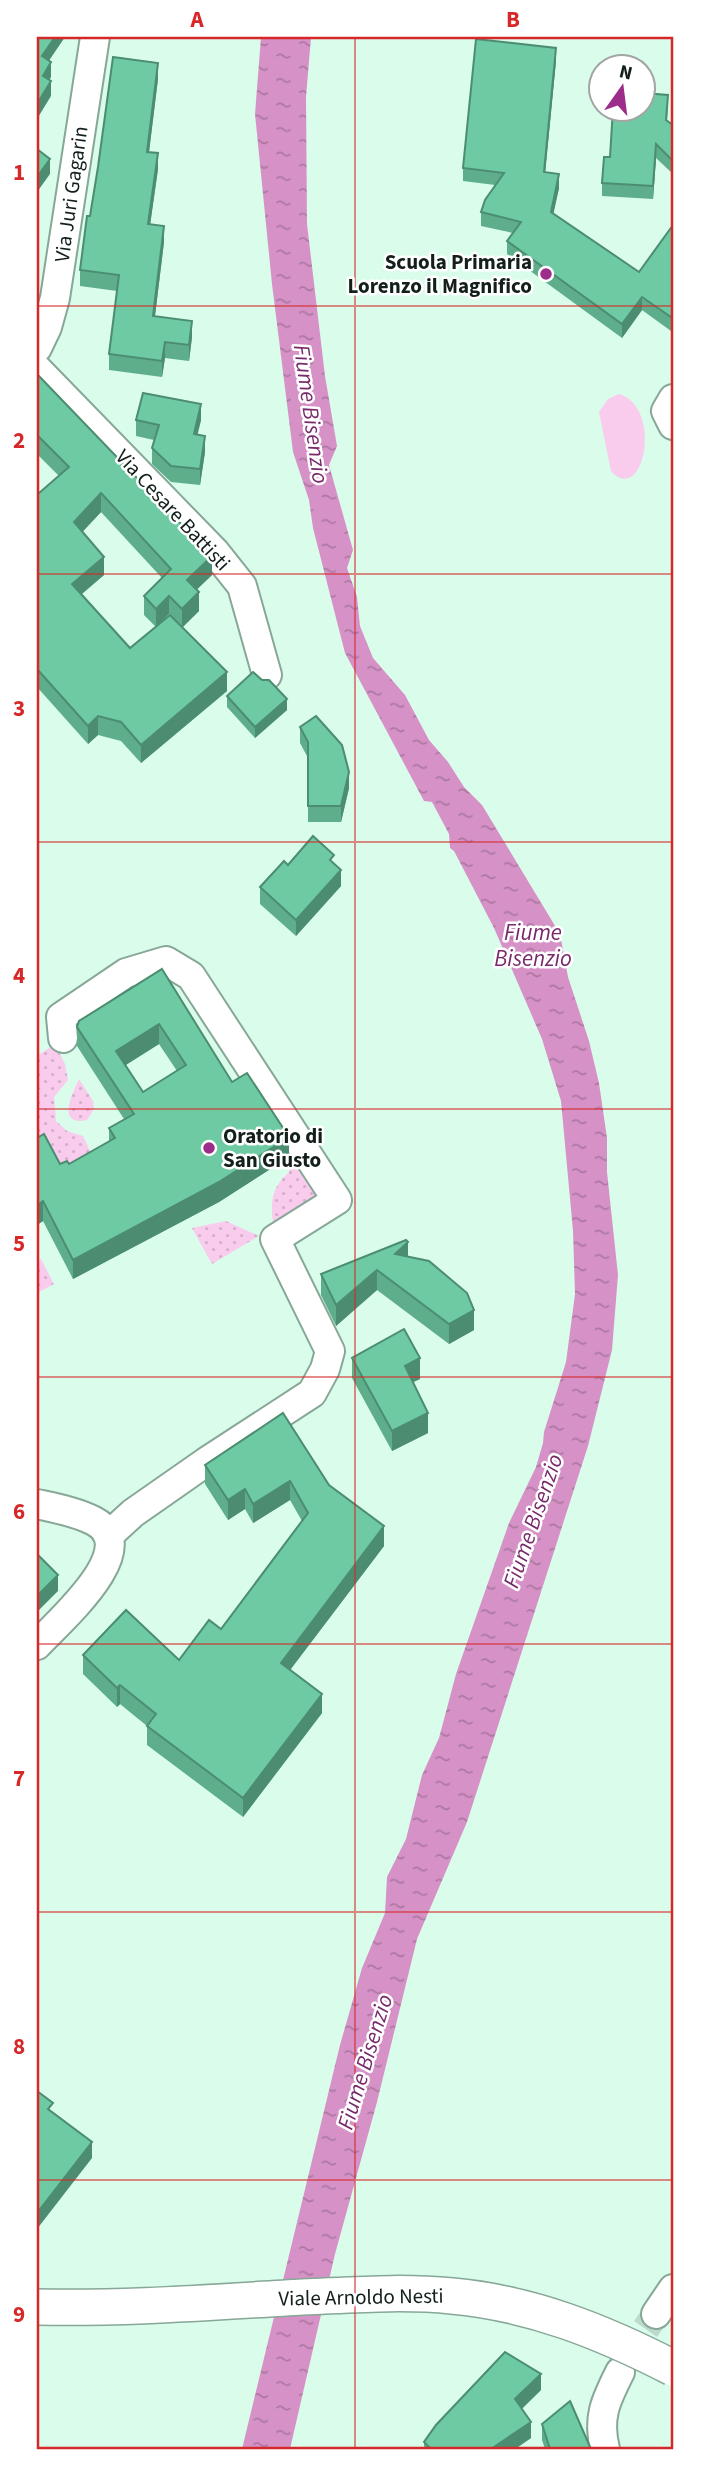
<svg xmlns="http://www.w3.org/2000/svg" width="710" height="2486" font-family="'Source Sans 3',sans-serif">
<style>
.grass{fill:#f9ccee}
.garden{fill:url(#garden-dots)}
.water{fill:url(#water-ripples)}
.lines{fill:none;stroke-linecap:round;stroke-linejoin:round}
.minor-tunnel{stroke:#bcdbcc;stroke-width:28;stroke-dasharray:28 14;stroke-linecap:butt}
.minor-casing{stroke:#87a797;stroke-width:32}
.minor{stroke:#fff;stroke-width:28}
.tertiary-bridge-casing{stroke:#87a797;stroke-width:38;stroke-linecap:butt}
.tertiary-bridge{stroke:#fff;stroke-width:35}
.wall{fill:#5eae8b;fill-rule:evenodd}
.shaded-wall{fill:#4c8d71}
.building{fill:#6dcaa2;stroke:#4c8d71;stroke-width:2;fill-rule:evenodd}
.grid{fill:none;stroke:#d62828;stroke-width:2;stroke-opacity:0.55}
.poi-dot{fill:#9c2d8b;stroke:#fff;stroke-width:2.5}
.labels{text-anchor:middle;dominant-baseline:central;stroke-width:5;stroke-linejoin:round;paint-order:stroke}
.street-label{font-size:21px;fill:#131f1a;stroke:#fff}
.poi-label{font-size:21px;font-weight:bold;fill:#131f1a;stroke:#fff;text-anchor:end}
.water-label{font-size:23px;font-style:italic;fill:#78296b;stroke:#fff}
.neatline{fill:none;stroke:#d62828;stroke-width:2.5}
.grid-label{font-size:23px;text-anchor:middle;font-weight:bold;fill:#d62828}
</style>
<defs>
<pattern id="garden-dots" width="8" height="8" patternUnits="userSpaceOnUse" patternTransform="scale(1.75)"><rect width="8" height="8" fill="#f9ccee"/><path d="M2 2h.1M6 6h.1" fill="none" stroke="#d5afcc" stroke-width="1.8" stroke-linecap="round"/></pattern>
<pattern id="water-ripples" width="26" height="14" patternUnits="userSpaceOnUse" patternTransform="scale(1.75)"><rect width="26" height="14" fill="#d692c7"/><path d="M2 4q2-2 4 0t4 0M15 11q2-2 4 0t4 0" fill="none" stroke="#ac77a1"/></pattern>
</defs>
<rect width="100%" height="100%" fill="#dafceb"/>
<path class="grass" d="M619 394C664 408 643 507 611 471L599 412 608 399Z"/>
<g class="garden">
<polygon points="55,1044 65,1064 68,1080 54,1097 56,1121 67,1131 83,1136 98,1168 69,1184 37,1158 37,1093 40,1091 37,1085 37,1056"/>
<path d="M79 1079 93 1101 94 1109 87 1120C55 1127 73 1092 79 1079Z"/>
<path d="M297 1163 321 1200 274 1228C270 1204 270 1189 289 1172V1167Z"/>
<polygon points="226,1221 259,1236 212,1264 192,1228"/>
<polygon points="41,1259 54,1284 37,1293 37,1261"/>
</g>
<polygon class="water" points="261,37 311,37 306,97 307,224 325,376 337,446 329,465 353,550 347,568 357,597 360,626 373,658 405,695 429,740 448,762 464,787 482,805 560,934 568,977 589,1041 599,1083 607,1138 607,1172 618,1275 612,1350 588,1446 467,1822 417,1939 377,2102 335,2254 290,2449 242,2449 340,2045 362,1968 385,1913 387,1877 406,1839 422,1775 439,1738 456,1674 509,1523 536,1467 543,1443 544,1432 566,1362 575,1294 573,1231 561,1101 542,1039 494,928 454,851 450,848 449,834 432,802 424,801 345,653 313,528 309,500 293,452 272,284 255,114"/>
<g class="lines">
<polyline class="minor-tunnel" points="624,2365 633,2347 656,2314"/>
<g class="minor-casing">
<g id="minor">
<polyline points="37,348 47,327 55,298 95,37"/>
<polyline points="37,369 215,552 242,586 267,675"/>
<polyline points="673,399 666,411 673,425"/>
<polyline points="63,1038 61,1017 126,973 166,961 191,976 337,1200 275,1239 330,1351 325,1369 312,1393 206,1462 133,1513 109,1535"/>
<path d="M37 1504C55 1508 77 1512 94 1521 145 1548 58 1622 37 1645"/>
<polyline points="656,2314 673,2289"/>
<path d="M605 2449C597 2417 606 2400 620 2372"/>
</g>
</g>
<use href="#minor" class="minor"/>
<g class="tertiary-bridge-casing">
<path id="tertiary-bridge" d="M37 2307C125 2309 214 2302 303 2297 352 2295 402 2291 452 2296 531 2303 603 2332 673 2368"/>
</g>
<use href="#tertiary-bridge" class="tertiary-bridge"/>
</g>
<g class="wall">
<polygon points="556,61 545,172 559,188 553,214 639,272 673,225 671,331 642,310 622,338 507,254 507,241 513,233 481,226 481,212 495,185 463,181 463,168"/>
<polygon points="158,79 149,152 158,169 150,224 164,242 155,316 192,337 189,361 165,358 162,377 109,370 109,354 117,291 80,286 80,270 90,216"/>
<polygon points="668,108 667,121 673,125 673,174 656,158 653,199 602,196 602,183 610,157"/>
<path d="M37 374 212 575 196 590 199 611 182 627 227 691 141 763 121 741 98 735 88 744 37 687V492L38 494 59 476 37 454ZM101 512 162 578 144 596V615L156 627 169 614 170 615 130 648 82 594 104 575 82 532Z"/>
<polygon points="136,420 201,420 197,434 205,452 200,485 171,482 152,464 152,448 154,440 136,436"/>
<polygon points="262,680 287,710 255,738 227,707 227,696"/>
<polygon points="300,727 349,788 341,822 308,822 308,758 300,743"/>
<polygon points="334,863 341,886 296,936 260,904 260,887 288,865"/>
<path d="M162 969 232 1082 289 1157 219 1202 73 1279 43 1221 37 1225V1138L60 1164H69L109 1141V1128L124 1119 77 1046V1027ZM159 1044 177 1071 143 1092 126 1065Z"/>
<polygon points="408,1256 474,1330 449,1344 377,1290 336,1326 321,1295 321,1274"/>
<polygon points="352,1358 420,1379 413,1382 428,1433 392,1451 352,1378"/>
<polygon points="205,1465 329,1485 384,1546 290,1670 322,1713 243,1817 147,1745 147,1726 120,1704 117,1707 83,1674 83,1655 179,1660 221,1629 302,1521 290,1500 253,1523 245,1509 228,1520 205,1484"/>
<polygon points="541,2390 522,2409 531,2438 515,2449 424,2449 424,2442"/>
<polygon points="542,2424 591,2449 545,2449 542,2440"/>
</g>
<g class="shaded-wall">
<polygon points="55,37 65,37 42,71 42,56"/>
<polygon points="556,48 556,61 544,185 544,172"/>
<polygon points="51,62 51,77 43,91 43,76"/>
<polygon points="158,63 158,79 147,168 147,152"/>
<polygon points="51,81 51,96 37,119 37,104"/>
<polygon points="656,144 656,158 653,199 653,186"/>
<polygon points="158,153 158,169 148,240 148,224"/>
<polygon points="50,159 50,174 37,192 37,177"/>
<polygon points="559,174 559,188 551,225 551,212"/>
<polygon points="164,226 164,242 153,332 153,316"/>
<polygon points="642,297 642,310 622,338 622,324"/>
<polygon points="673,314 673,327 671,331 671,317"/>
<polygon points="192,321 192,337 189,361 189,345"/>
<polygon points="165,342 165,358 162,377 162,361"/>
<polygon points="201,404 201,420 194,450 194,434"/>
<polygon points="205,436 205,452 200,485 200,469"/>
<polygon points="101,493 101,512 74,541 74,522"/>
<polygon points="212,556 212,575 187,599 187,580"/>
<polygon points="104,557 104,575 72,602 72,584"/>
<polygon points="199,592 199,611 182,628 182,609"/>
<polygon points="169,596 169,614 156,627 156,609"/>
<polygon points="227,672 227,691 141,763 141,745"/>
<polygon points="287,699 287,710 255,738 255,727"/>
<polygon points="98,716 98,735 88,744 88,726"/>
<polygon points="349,772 349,788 341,822 341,806"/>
<polygon points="341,870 341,886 296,936 296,920"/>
<polygon points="159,1024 159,1044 116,1071 116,1051"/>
<polygon points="289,1137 289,1157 219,1202 73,1279 73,1260"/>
<polygon points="43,1201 43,1221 37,1225 37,1205"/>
<polygon points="408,1242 408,1263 395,1254"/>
<polygon points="377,1270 377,1290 336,1326 336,1305"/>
<polygon points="474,1310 474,1330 449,1344 449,1324"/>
<polygon points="420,1358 420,1379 405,1386 405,1366"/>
<polygon points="428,1413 428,1433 392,1451 392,1431"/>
<polygon points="290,1481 290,1500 253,1523 253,1504"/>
<polygon points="245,1489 245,1509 228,1520 228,1500"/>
<polygon points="384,1526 384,1546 281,1682 281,1663"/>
<polygon points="58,1575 58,1591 37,1612 37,1596"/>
<polygon points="120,1685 120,1704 117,1707 117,1688"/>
<polygon points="322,1694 322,1713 243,1817 243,1798"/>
<polygon points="92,2142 92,2158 37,2229 37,2213"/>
<polygon points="541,2374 541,2390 515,2415 515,2399"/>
<polygon points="531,2422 531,2438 515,2449 491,2449"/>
</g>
<g class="building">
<polygon points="37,37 55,37 42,56 51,62 43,76 51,81 37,104"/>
<polygon points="476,39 556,48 544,172 559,174 551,212 639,272 673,225 673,314 671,317 642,297 622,324 507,241 521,222 481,212 485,200 504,173 463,168"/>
<polygon points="113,57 158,63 147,152 158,153 148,224 164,226 153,316 192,321 189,345 165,342 162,361 109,354 119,275 80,270 87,216 90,216 98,167"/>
<polygon points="643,93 668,95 666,120 673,125 673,161 656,144 653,186 602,183 604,157 610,157 613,108 643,108"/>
<polygon points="37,149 50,159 37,177"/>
<polygon points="37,374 212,556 187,580 199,592 182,609 169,596 156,609 144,596 171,569 101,493 74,522 104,557 72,584 130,648 170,615 227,672 141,745 121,722 98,716 88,726 37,669 37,492 38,494 69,467 37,435"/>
<polygon points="143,393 201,404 194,434 205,436 200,469 171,466 152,448 159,425 136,420"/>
<polygon points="253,672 262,680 269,680 287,699 255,727 227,696"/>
<polygon points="316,716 342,745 349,772 341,806 308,806 308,742 300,727"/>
<polygon points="313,836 334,855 330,860 341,870 296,920 260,887 284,861 288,865"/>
<path d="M162 969 232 1082 247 1073 289 1137 219 1182 73 1260 43 1201 37 1205V1138L44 1134 60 1164 67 1161 69 1164 115 1138 109 1128 134 1114 77 1027 79 1021ZM159 1024 186 1065 143 1092 116 1051Z"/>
<polygon points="406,1240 408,1242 395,1254 429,1261 467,1293 474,1310 449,1324 377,1270 336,1305 321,1274"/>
<polygon points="404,1329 420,1358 405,1366 428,1413 392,1431 352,1358"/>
<polygon points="283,1413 329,1485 384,1526 281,1663 322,1694 243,1798 147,1726 156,1714 120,1685 117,1688 83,1655 126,1610 179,1660 209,1620 221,1629 308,1513 290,1481 253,1504 245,1489 228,1500 205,1465"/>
<polygon points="37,1554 58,1575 37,1596"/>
<polygon points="37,2091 53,2103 48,2109 92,2142 37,2213"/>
<polygon points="505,2352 541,2374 515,2399 531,2422 491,2449 431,2449 424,2442 436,2425"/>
<polygon points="570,2401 591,2449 550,2449 542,2424"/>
</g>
<path class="grid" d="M355 37V2449M37 306H673M37 574H673M37 842H673M37 1109H673M37 1377H673M37 1644H673M37 1912H673M37 2180H673"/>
<g class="poi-dot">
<circle cx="546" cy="274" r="7"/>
<circle cx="209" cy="1148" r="7"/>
</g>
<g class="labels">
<g class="street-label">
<text transform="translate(71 194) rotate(-82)">Via Juri Gagarin</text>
<text transform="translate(173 510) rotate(47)">Via Cesare Battisti</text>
<text transform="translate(361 2297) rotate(-1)">Viale Arnoldo Nesti</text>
</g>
<g class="poi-label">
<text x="532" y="262">Scuola Primaria<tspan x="532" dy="24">Lorenzo il Magnifico</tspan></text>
<text x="223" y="1136" text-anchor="start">Oratorio di<tspan x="223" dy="24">San Giusto</tspan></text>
</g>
<g class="water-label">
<text transform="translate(311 414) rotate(82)">Fiume Bisenzio</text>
<text x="533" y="932">Fiume<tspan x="533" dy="26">Bisenzio</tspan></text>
<text transform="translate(533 1521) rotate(-71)">Fiume Bisenzio</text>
<text transform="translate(365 2062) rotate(-73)">Fiume Bisenzio</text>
</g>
</g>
<rect width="710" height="2486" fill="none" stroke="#ffffff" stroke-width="77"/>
<g transform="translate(622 88) rotate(14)"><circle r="33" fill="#ffffff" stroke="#a1a5a3" stroke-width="2"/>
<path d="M0-5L12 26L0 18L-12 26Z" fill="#9c2d8b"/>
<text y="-10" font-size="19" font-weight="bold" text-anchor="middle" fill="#131f1a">N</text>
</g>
<rect x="38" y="38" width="634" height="2410" class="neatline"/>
<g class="grid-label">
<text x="197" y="27">A</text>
<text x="513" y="27">B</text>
<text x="19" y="180">1</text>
<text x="19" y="448">2</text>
<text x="19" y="716">3</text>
<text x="19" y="983">4</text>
<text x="19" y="1251">5</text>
<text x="19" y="1519">6</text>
<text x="19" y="1786">7</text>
<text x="19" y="2054">8</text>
<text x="19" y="2322">9</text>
</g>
</svg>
